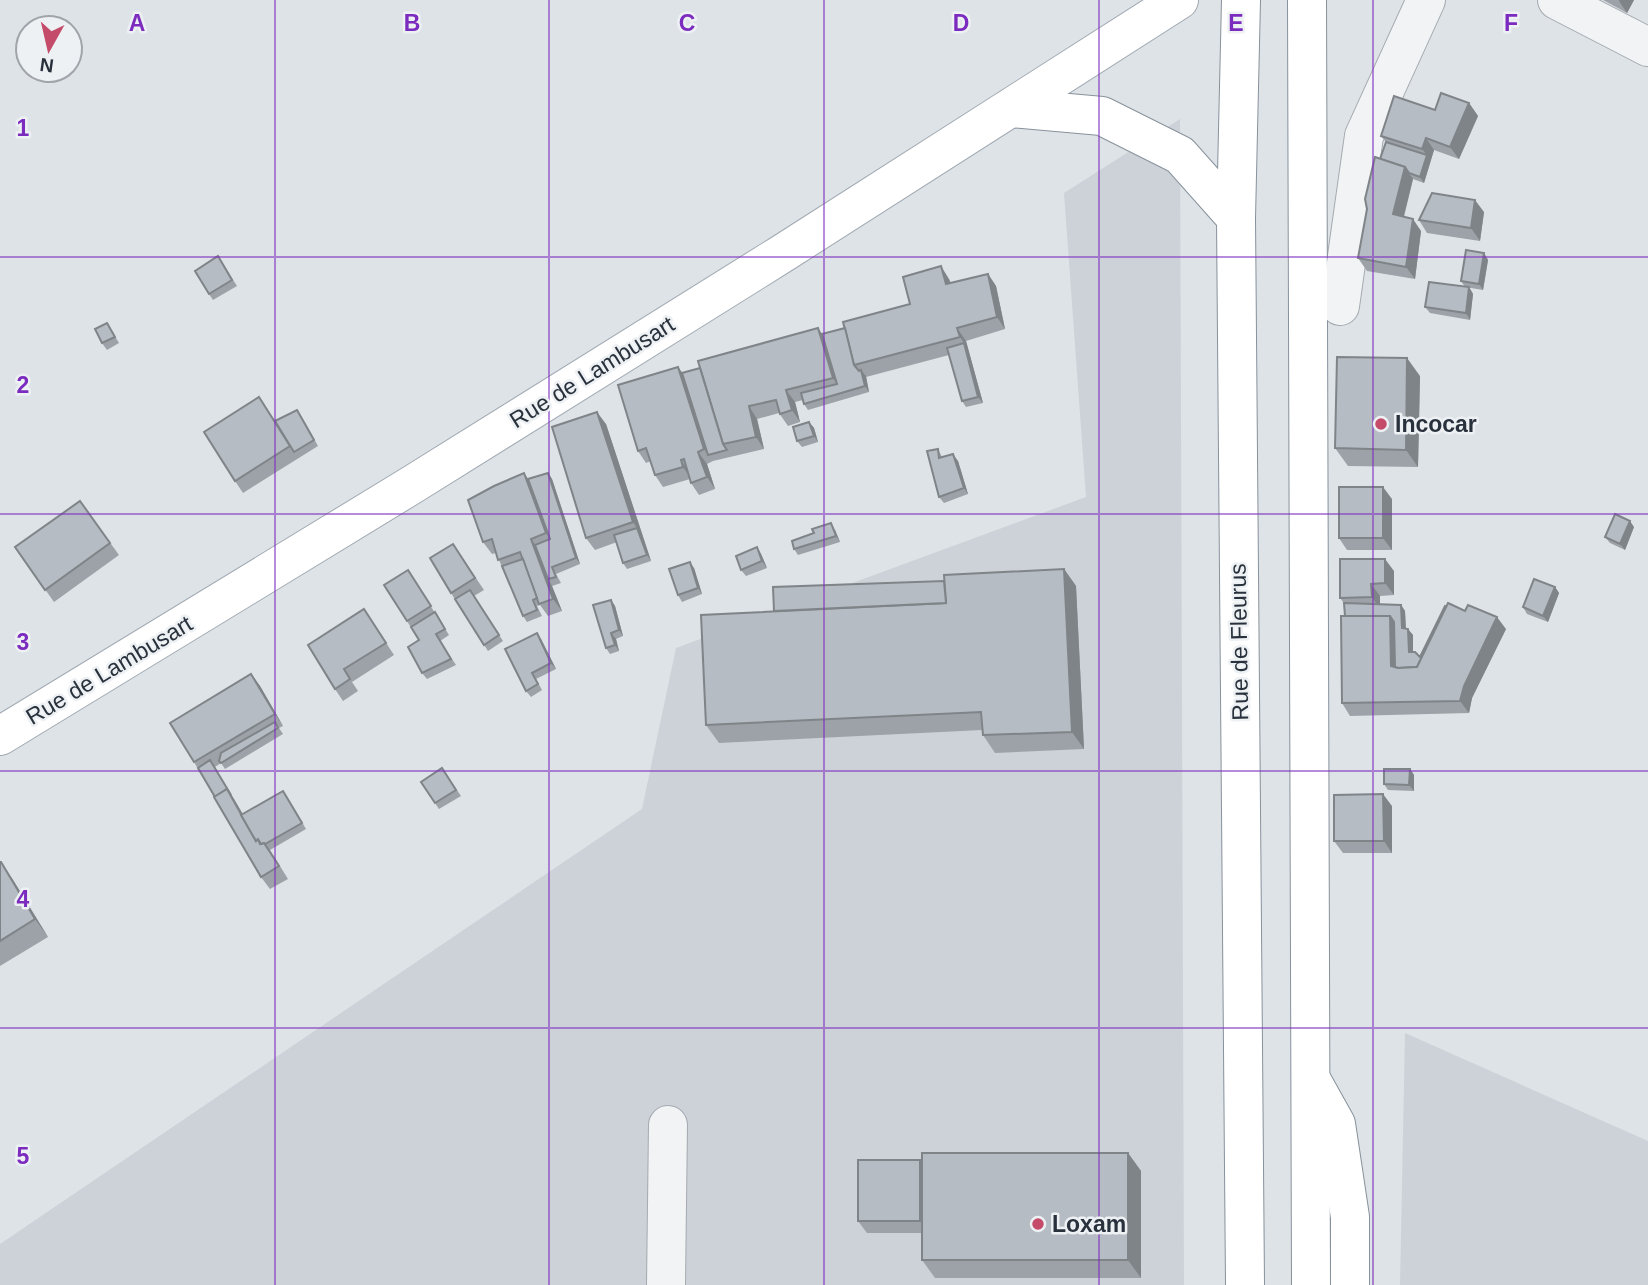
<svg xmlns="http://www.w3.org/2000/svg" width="1648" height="1285" font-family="Helvetica,sans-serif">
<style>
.built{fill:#cdd2d8}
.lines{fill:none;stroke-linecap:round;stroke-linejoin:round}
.minor-casing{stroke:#a4aab0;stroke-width:40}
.major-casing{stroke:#9fa8b1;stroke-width:40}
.highway-casing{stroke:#87929c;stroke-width:40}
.minor{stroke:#f1f3f5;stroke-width:38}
.major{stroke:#fff;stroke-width:38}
.highway{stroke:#fff;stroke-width:38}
.wall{fill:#9da2a8}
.shaded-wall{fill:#7f8488}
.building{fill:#b6bcc3;stroke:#7f8488;stroke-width:2}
.grid{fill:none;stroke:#7b2cbf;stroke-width:2;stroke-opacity:0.55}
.poi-dot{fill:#c44b6a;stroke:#eef1f4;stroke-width:2.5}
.labels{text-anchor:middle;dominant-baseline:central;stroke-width:5;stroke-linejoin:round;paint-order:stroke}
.street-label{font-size:23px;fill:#29323c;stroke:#eef1f4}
.poi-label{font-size:23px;font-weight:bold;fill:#29323c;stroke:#eef1f4;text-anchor:start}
.grid-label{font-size:23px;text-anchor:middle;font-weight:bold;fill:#7b2cbf;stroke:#eef1f4;stroke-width:5;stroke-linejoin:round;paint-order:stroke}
</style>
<rect width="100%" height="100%" fill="#dee3e7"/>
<g class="built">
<polygon points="1180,119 1184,1285 0,1285 0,1244 642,809 676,648 1086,497 1064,193"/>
<polygon points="1405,1033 1648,1141 1648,1285 1400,1285"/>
</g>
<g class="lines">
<g class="minor-casing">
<g id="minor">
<polyline points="1557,0 1648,47"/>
<polyline points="1340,306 1364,136 1426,0"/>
<polyline points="666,1285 668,1125"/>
</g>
</g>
<g class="major-casing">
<polyline id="major" points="0,736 410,486 780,255 1179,0"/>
</g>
<g class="highway-casing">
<g id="highway">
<polyline points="1241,0 1236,218 1245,1285"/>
<polyline points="1307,0 1311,1285"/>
<polyline points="1011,108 1102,116 1180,155 1236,218"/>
<polyline points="1312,1081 1336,1124 1350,1217 1350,1285"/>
</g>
</g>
<use href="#minor" class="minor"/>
<use href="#major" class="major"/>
<use href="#highway" class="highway"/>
</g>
<g class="wall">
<polygon points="1603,0 1634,0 1627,13"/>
<polygon points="1469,103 1478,116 1459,159 1434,150 1424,183 1413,179 1404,217 1421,231 1415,279 1367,271 1358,258 1380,159 1386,142 1381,136 1435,110"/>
<polygon points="1484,212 1480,241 1427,233 1419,220"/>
<polygon points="1484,253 1488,260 1483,290 1465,287 1461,281"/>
<polygon points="218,256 237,286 213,300 209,294"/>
<polygon points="988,274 996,286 1005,329 966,341 983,403 966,407 962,401 949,355 866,377 869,392 808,410 804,404 803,400 795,402 800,422 788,426 779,413 757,419 764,449 713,461 707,464 715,489 699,495 691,483 690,479 663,487 655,475 651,461 646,463 638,451 682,373 845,328 910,304 949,279 951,283"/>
<polygon points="1469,287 1473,294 1470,320 1430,313 1425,307"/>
<polygon points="107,323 119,343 107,350 102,343"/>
<polygon points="1420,376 1418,467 1348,466 1335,448"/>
<polygon points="259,397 277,424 301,416 318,446 243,493 235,481"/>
<polygon points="809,422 814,428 818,442 802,447 797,441"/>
<polygon points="606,424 651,561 627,569 623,563 617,542 595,550 586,538"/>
<polygon points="938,449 942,457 958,461 968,494 944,503 939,497"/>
<polygon points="524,473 528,479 548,473 552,479 580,564 556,574 561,583 552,586 562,611 548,616 540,605 537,606 542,616 527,622 523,616 496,553 492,554 483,542"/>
<polygon points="1392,499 1392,550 1347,550 1339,538"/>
<polygon points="80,501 119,555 54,602 15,547"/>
<polygon points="1634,527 1625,550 1610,543 1605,537"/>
<polygon points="835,530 840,542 798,555 794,549 814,533"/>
<polygon points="453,544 484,590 474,596 503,641 488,651 451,593"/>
<polygon points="757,547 761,554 767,568 746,576 741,570"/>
<polygon points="694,568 702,594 682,602 678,595"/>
<polygon points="1064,569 1076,586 1084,749 995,753 983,735 982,730 719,743 706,725 774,611 944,581"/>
<polygon points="1394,571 1394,595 1380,596 1380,605 1401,605 1405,611 1406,628 1413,635 1413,652 1420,657 1506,629 1472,698 1469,713 1350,716 1342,703 1345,616 1344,603 1340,598"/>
<polygon points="416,583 449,635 440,641 456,665 427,679 422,673 419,640 384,585"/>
<polygon points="1555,587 1559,593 1548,622 1527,614 1523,607"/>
<polygon points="611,600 615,606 623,636 616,639 619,651 610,654 606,648"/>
<polygon points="364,609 394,655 352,682 358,691 343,701 335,689"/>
<polygon points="541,639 556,669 536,679 542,690 531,697 526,691"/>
<polygon points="251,674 260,686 283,726 279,728 283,734 225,769 221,763 215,767 243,814 287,797 306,829 270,850 288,879 270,889 261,877 194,762"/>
<polygon points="442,768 461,796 439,809 421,782"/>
<polygon points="1410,769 1414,775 1414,791 1388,790 1384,784"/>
<polygon points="1392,806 1392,853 1343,853 1334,841"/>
<polygon points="0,862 13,880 48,937 0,966"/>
<polygon points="1128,1153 1141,1171 1141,1278 935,1278 922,1260 922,1233 867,1233 858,1221 920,1160 922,1164"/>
</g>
<g class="shaded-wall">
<polygon points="1619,0 1634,0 1627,13 1619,1"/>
<polygon points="1469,103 1478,116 1459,159 1450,147"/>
<polygon points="1426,138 1434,150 1424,183 1420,177 1427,155 1422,149"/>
<polygon points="1405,167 1413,179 1401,227 1393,214"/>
<polygon points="1475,200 1484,212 1480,241 1471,228"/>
<polygon points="1413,219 1421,231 1415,279 1406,267"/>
<polygon points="1484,253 1488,260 1483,290 1479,284"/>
<polygon points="941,266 949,279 954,296 946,284"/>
<polygon points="988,274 996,286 1005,329 997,317"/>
<polygon points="1469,287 1473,294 1470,320 1466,313"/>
<polygon points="818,328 827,341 841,390 833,378"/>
<polygon points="957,328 966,341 983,403 978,397 964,343 960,337"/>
<polygon points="1407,358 1420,376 1418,467 1406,450"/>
<polygon points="678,367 687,379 708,455 704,449"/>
<polygon points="861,370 866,376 869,392 865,386"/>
<polygon points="786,390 795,402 800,422 792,410"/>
<polygon points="749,406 757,419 764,449 756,437"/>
<polygon points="597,412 606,424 651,561 647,555 637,528 633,522"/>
<polygon points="809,422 814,428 818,442 814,436"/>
<polygon points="698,452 707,464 715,489 707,477"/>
<polygon points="953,454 958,461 968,494 964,488"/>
<polygon points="681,460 689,472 691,479 683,467"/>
<polygon points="524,473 532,485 554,545 546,533"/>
<polygon points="548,473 552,479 580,564 576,558"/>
<polygon points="1383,487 1392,499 1392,550 1383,538"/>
<polygon points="1630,521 1634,527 1625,550 1620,544"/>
<polygon points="831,523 835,530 840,542 836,536"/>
<polygon points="531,539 540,551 548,579 552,586 562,611 553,599"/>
<polygon points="757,547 761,554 767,568 762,561"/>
<polygon points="1385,559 1394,571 1394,595 1385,583"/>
<polygon points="690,562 694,568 702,594 698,588"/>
<polygon points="1064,569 1076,586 1084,749 1072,732"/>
<polygon points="1371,584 1380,596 1380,610 1372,597"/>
<polygon points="1555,587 1559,593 1548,622 1543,616"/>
<polygon points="611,600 615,606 623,636 619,630"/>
<polygon points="1401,605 1405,611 1406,634 1402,628"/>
<polygon points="1390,616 1399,628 1399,673 1391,666"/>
<polygon points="1497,617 1506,629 1472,698 1469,713 1460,701 1464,686"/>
<polygon points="1408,629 1413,635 1413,658 1409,652"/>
<polygon points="537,633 541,639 556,669 551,663"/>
<polygon points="611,633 616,639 619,651 615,645"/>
<polygon points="251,674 260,686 283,726 275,714"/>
<polygon points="210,760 235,801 261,847 256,841"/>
<polygon points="1410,769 1414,775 1414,791 1409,785"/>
<polygon points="1383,794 1392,806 1392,853 1384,841"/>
<polygon points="1,862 13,880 48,937 35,919"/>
<polygon points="1128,1153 1141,1171 1141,1278 1128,1260"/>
<polygon points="920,1160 928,1173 928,1233 920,1221"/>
</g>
<g class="building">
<polygon points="1441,93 1469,103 1450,147 1426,138 1422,149 1381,136 1394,96 1435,110"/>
<polygon points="1386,142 1427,155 1420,177 1409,173 1405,167 1380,159"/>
<polygon points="1375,157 1405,167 1393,214 1413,219 1406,267 1358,258 1367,209 1365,199"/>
<polygon points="1432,193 1475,200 1471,228 1419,220"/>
<polygon points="1466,250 1484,253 1479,284 1461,281"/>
<polygon points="218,256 232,280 209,294 195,271"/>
<polygon points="941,266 946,284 988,274 997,317 957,328 960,337 854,365 843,322 910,304 903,277"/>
<polygon points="1429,282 1469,287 1466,313 1425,307"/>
<polygon points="107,323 115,337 102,343 95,329"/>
<polygon points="818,328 833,378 786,390 792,410 780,414 776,400 749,406 756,437 723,444 698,361"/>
<polygon points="845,328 854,365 859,371 861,370 865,386 804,404 801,393 837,384 822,334"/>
<polygon points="964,343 978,397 962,401 947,348"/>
<polygon points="1337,357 1407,358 1406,450 1335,448"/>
<polygon points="678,367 704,449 698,452 707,477 691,483 684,459 681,460 683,467 655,475 646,448 638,451 618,385"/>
<polygon points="700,368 723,444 727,450 708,455 682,373"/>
<polygon points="259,397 290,446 235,481 204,432"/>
<polygon points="297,410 314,440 294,452 275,421"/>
<polygon points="597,412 633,522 586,538 552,427"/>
<polygon points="809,422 814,436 797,441 793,427"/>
<polygon points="938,449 939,458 953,454 964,488 939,497 927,451"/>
<polygon points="524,473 546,533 531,539 553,599 539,604 520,552 498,560 492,539 483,542 468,500 494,486"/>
<polygon points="548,473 576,558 552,567 556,577 548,579 535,545 550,539 528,479"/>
<rect x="1339" y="487" width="44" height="51"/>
<polygon points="80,501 110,543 45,590 15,547"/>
<polygon points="1615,514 1630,521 1620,544 1605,537"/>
<polygon points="831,523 836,536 794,549 792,541 814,533 812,529"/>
<polygon points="637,528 647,555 623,563 614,535"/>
<polygon points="453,544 475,578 451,593 430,558"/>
<polygon points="757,547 762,561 741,570 736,556"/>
<polygon points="523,559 537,598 533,600 537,610 523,616 502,566"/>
<polygon points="1340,559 1385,559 1385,583 1371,584 1372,597 1340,598"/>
<polygon points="690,562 698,588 678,595 669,569"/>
<polygon points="1064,569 1072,732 983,735 981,712 706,725 701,615 946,603 944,575"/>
<polygon points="408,570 431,606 407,621 384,585"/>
<polygon points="1534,579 1555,587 1543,616 1523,607"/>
<polygon points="944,581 946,603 774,611 773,587"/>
<polygon points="470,590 499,635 484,645 455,599"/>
<polygon points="611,600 619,630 611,633 615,645 606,648 593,605"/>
<polygon points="1344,603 1401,605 1402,628 1408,629 1409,652 1415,652 1420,657 1445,606 1447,607 1417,667 1398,668 1395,667 1394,622 1390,616 1345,616"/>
<polygon points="1448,603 1465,611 1468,605 1497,617 1464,686 1460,701 1342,703 1341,616 1390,616 1391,666 1398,668 1417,667"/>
<polygon points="364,609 386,643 344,669 350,679 335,689 308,645"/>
<polygon points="435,612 445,629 436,634 451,659 422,673 408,647 419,640 411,627"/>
<polygon points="537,633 551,663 532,673 538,684 526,691 505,649"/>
<polygon points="251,674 275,714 194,762 170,723"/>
<polygon points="275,722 278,728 221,763 219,761 221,753"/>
<polygon points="210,760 231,795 227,789 215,797 198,768"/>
<polygon points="442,768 456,790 435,803 421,782"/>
<polygon points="1384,769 1410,769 1409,785 1384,784"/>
<polygon points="227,789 256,841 258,839 260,844 264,843 279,866 261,877 214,797"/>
<polygon points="283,791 302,823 265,844 264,843 261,844 258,839 256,841 241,815"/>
<polygon points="1383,794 1384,841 1334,841 1334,795"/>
<polygon points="0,862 1,862 35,919 0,941"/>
<rect x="922" y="1153" width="206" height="107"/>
<rect x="858" y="1160" width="62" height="61"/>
</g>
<path class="grid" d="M275 0V1285M549 0V1285M824 0V1285M1099 0V1285M1373 0V1285M0 257H1648M0 514H1648M0 771H1648M0 1028H1648"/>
<g class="poi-dot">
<circle cx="1381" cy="424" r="7"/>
<circle cx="1038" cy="1224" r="7"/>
</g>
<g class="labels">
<g class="street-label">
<text transform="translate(592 372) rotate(-32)">Rue de Lambusart</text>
<text transform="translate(1239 642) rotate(-91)">Rue de Fleurus</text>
<text transform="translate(109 670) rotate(-31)">Rue de Lambusart</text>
</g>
<g class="poi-label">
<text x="1395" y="424">Incocar</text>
<text x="1052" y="1224">Loxam</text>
</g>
</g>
<g class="grid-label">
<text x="137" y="31">A</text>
<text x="412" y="31">B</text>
<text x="687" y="31">C</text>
<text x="961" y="31">D</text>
<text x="1236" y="31">E</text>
<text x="1511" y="31">F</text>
<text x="23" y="136">1</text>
<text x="23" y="393">2</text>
<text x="23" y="650">3</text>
<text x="23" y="907">4</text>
<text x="23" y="1164">5</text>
</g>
<g transform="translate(49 49) rotate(188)"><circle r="33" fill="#eef1f4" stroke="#9fa5aa" stroke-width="2"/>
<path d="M0-5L12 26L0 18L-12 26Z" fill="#c44b6a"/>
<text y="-10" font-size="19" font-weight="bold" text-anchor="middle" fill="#29323c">N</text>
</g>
</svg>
